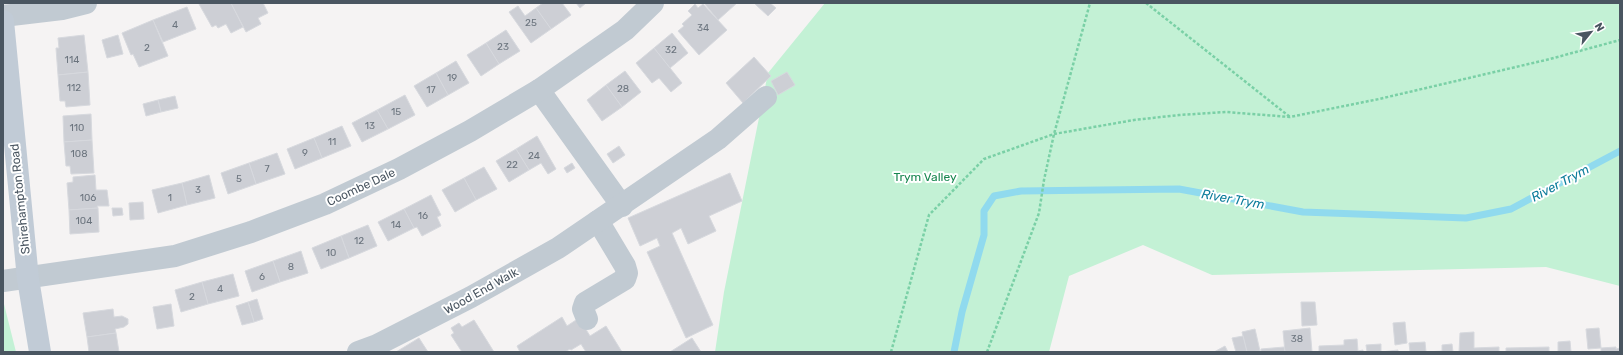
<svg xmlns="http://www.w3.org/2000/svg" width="1623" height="355" font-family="Rubik,sans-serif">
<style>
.green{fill:#c3f1d5}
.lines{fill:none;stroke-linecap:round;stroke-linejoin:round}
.stream{stroke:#90daee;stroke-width:7}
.building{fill:#cdcfd5;stroke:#d7d9de}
.path{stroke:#7ad0a6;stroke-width:2.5;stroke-dasharray:3 2;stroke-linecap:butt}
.street{stroke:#c1cad2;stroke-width:22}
.secondary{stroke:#c1cbd6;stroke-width:22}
.labels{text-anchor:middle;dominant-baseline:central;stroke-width:4;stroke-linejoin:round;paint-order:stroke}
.number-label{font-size:10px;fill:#6b747e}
.park-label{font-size:12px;fill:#17864f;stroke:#fff}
.street-label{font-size:12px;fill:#4a5661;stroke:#fff}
.water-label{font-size:13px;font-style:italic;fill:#0c7c9b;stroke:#fff}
</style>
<rect width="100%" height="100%" fill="#f5f3f3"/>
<g class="green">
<polygon points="825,3 1620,3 1620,286 1546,267 1212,275 1143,245 1069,276 1049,352 715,352 724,292 768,73"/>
<polygon points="3,300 16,352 3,352"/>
</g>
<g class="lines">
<polyline class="stream" points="954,352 962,312 984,235 984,211 994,196 1021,191 1179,189 1303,212 1466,218 1511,209 1620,151"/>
</g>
<g class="building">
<polygon points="201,3 231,3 243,27 231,33 226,24 218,28 216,25 212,27 199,4"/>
<polygon points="231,3 263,3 268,13 258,18 261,24 246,32"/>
<polygon points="543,3 562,3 571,15 551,29 536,8"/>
<polygon points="576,3 586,3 580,8"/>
<polygon points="704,3 737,3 718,20"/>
<polygon points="756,3 770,3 776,8 768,16 755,4"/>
<polygon points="695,4 698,8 703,4 727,30 699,55 678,31 684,26 682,24 692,15 688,11"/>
<polygon points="518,6 525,16 536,8 551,29 531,43 509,12"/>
<polygon points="187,7 196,29 163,42 153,20"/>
<polygon points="153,20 168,56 139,67 133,54 131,55 122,33"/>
<polygon points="506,30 520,51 499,64 486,43"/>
<polygon points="672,33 688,53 670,68 654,48"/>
<polygon points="84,35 88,72 58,75 56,48 59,48 58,38"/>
<polygon points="118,35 123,54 107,58 102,40"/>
<polygon points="486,43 499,64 481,76 467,55"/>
<polygon points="654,48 682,83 671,92 659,78 652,83 636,63"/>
<polygon points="754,57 771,76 743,103 726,83"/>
<polygon points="456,61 469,83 448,95 436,73"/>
<polygon points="625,71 641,92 622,107 606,85"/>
<polygon points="88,72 90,105 66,107 65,101 60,101 58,75"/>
<polygon points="787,72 795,85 778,95 771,81"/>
<polygon points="436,73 448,95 427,107 414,86"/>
<polygon points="606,85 622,107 602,121 587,100"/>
<polygon points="405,95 415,115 388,129 377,110"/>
<polygon points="175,96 178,108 161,112 158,100"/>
<polygon points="158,100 161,112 146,116 143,104"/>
<polygon points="377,110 388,129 362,142 352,123"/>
<polygon points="91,114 92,140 64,142 63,116"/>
<polygon points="342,126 351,146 322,158 314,138"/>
<polygon points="537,136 556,169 548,174 541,163 529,170 516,149"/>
<polygon points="314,138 322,158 295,169 287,149"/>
<polygon points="92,140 94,173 71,174 70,166 66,166 64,142"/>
<polygon points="619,146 625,155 613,163 607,154"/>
<polygon points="516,149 529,170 509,182 496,161"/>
<polygon points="277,153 285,174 256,184 249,163"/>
<polygon points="249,163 256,184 228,194 221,173"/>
<polygon points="572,163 575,168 567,173 564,168"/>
<polygon points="484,167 497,189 476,200 464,178"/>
<polygon points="730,173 742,201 709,216 716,231 688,244 681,228 672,233 713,325 686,338 647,252 660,246 657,238 640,246 628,218"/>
<polygon points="95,175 96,190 107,190 109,206 97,206 98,208 69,210 67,183 73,182 73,177"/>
<polygon points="209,175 215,198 187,205 182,183"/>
<polygon points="464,178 476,200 455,212 442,190"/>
<polygon points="182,183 187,205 158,213 152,190"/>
<polygon points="431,195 441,215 437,217 441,226 422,236 417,227 414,228 404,209"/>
<polygon points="143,202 144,219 130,220 129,203"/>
<polygon points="98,208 99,232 70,234 69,210"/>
<polygon points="112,208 122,208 123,215 113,216"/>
<polygon points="404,209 414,228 388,241 378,222"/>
<polygon points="368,225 377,246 349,258 341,236"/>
<polygon points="341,236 349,258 321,269 312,248"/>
<polygon points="301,251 308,273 280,282 273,261"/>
<polygon points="273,261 280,282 252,292 245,271"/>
<polygon points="233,274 239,296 208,304 202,282"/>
<polygon points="202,282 208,304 181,312 175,290"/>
<polygon points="257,299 263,319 254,322 248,302"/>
<polygon points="248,302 254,322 242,325 236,306"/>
<polygon points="1301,302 1315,302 1317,325 1302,326"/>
<polygon points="171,304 174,326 157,329 153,307"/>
<polygon points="113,309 114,317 122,316 128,319 128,324 124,327 115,329 116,333 87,337 83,313"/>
<polygon points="562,317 567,326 579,318 590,336 606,326 622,352 586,352 581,344 571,350 570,349 565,352 520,352 517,346"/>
<polygon points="474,320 494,352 462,352 451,335 454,333 451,328 459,323 462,327"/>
<polygon points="1405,322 1407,343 1395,345 1393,323"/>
<polygon points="1310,328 1312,352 1285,352 1283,331"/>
<polygon points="1599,328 1601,348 1588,349 1586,329"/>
<polygon points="1255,329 1260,351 1247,352 1242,332"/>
<polygon points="1474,332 1474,348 1499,347 1499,352 1459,352 1460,333"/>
<polygon points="116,333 119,352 89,352 87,337"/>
<polygon points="1243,336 1247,352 1236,352 1232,338"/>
<polygon points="419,338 428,352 396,352"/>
<polygon points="692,338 701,352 670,352"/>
<polygon points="1357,339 1358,351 1363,350 1363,352 1319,352 1319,346 1344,345 1344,340"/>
<polygon points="1570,341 1571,352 1558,352 1558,342"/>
<polygon points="1425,342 1426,352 1442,351 1442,345 1452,344 1453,352 1410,352 1409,343"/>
<polygon points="1381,344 1381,352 1398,350 1398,352 1367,352 1366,345"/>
<polygon points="1225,346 1228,352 1214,352"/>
<polygon points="1284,347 1285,352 1261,352 1261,349"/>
<polygon points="1549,347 1549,352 1506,352 1506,348"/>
<polygon points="1616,347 1616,349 1620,348 1620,352 1601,352 1601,348"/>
</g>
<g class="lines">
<g class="path">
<polyline points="1146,3 1290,117"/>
<polyline points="891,352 929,215 984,159 1054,134 1134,120 1179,115 1226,112 1290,117 1379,99 1550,59 1620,40"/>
<polyline points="987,352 1039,213 1044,180 1054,134 1090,3"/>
</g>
<g class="street">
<polyline points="3,16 62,9 86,3"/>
<polyline points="539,90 622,206"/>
<polyline points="3,281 175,256 251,232 325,204 399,169 470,131 539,90 625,30 653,3"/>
<polyline points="587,319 583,309 585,303 625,279 627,273 625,266 598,221"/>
<polyline points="358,352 377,345 471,297 558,248 718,139 766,97"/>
</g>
<polyline class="secondary" points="3,21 28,279 40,352"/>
</g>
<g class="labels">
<g class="number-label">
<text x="531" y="23">25</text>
<text x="175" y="25">4</text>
<text x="703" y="28">34</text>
<text x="503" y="47">23</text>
<text x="147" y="48">2</text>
<text x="671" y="50">32</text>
<text x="72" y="60">114</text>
<text x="452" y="78">19</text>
<text x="74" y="88">112</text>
<text x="623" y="89">28</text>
<text x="431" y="90">17</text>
<text x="396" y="112">15</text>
<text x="370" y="126">13</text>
<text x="77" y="128">110</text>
<text x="332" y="142">11</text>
<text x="305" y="153">9</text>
<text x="79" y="154">108</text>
<text x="534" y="156">24</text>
<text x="512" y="165">22</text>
<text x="267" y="169">7</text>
<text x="239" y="179">5</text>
<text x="198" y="190">3</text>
<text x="88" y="198">106</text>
<text x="170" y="198">1</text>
<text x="423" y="216">16</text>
<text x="84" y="221">104</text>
<text x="396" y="225">14</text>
<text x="359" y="241">12</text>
<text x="331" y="253">10</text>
<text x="291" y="267">8</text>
<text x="262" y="277">6</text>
<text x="220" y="289">4</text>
<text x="192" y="297">2</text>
<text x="1297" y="339">38</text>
</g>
<g class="park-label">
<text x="925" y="177">Trym Valley</text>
</g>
<g class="street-label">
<text transform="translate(361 187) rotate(-25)">Coombe Dale</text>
<text transform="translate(20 199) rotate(-96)">Shirehampton Road</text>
<text transform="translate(481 291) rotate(-29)">Wood End Walk</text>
</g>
<g class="water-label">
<text transform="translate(1560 183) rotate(-28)">River Trym</text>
<text transform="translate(1233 199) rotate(10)">River Trym</text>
</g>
</g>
<rect width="1623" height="355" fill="none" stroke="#4a5661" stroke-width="8"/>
<g transform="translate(1591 32) rotate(60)" stroke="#ffffff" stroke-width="3" paint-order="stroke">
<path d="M0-3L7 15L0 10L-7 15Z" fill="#4a5661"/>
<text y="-6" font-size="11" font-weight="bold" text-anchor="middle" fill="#4a5661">N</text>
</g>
</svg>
